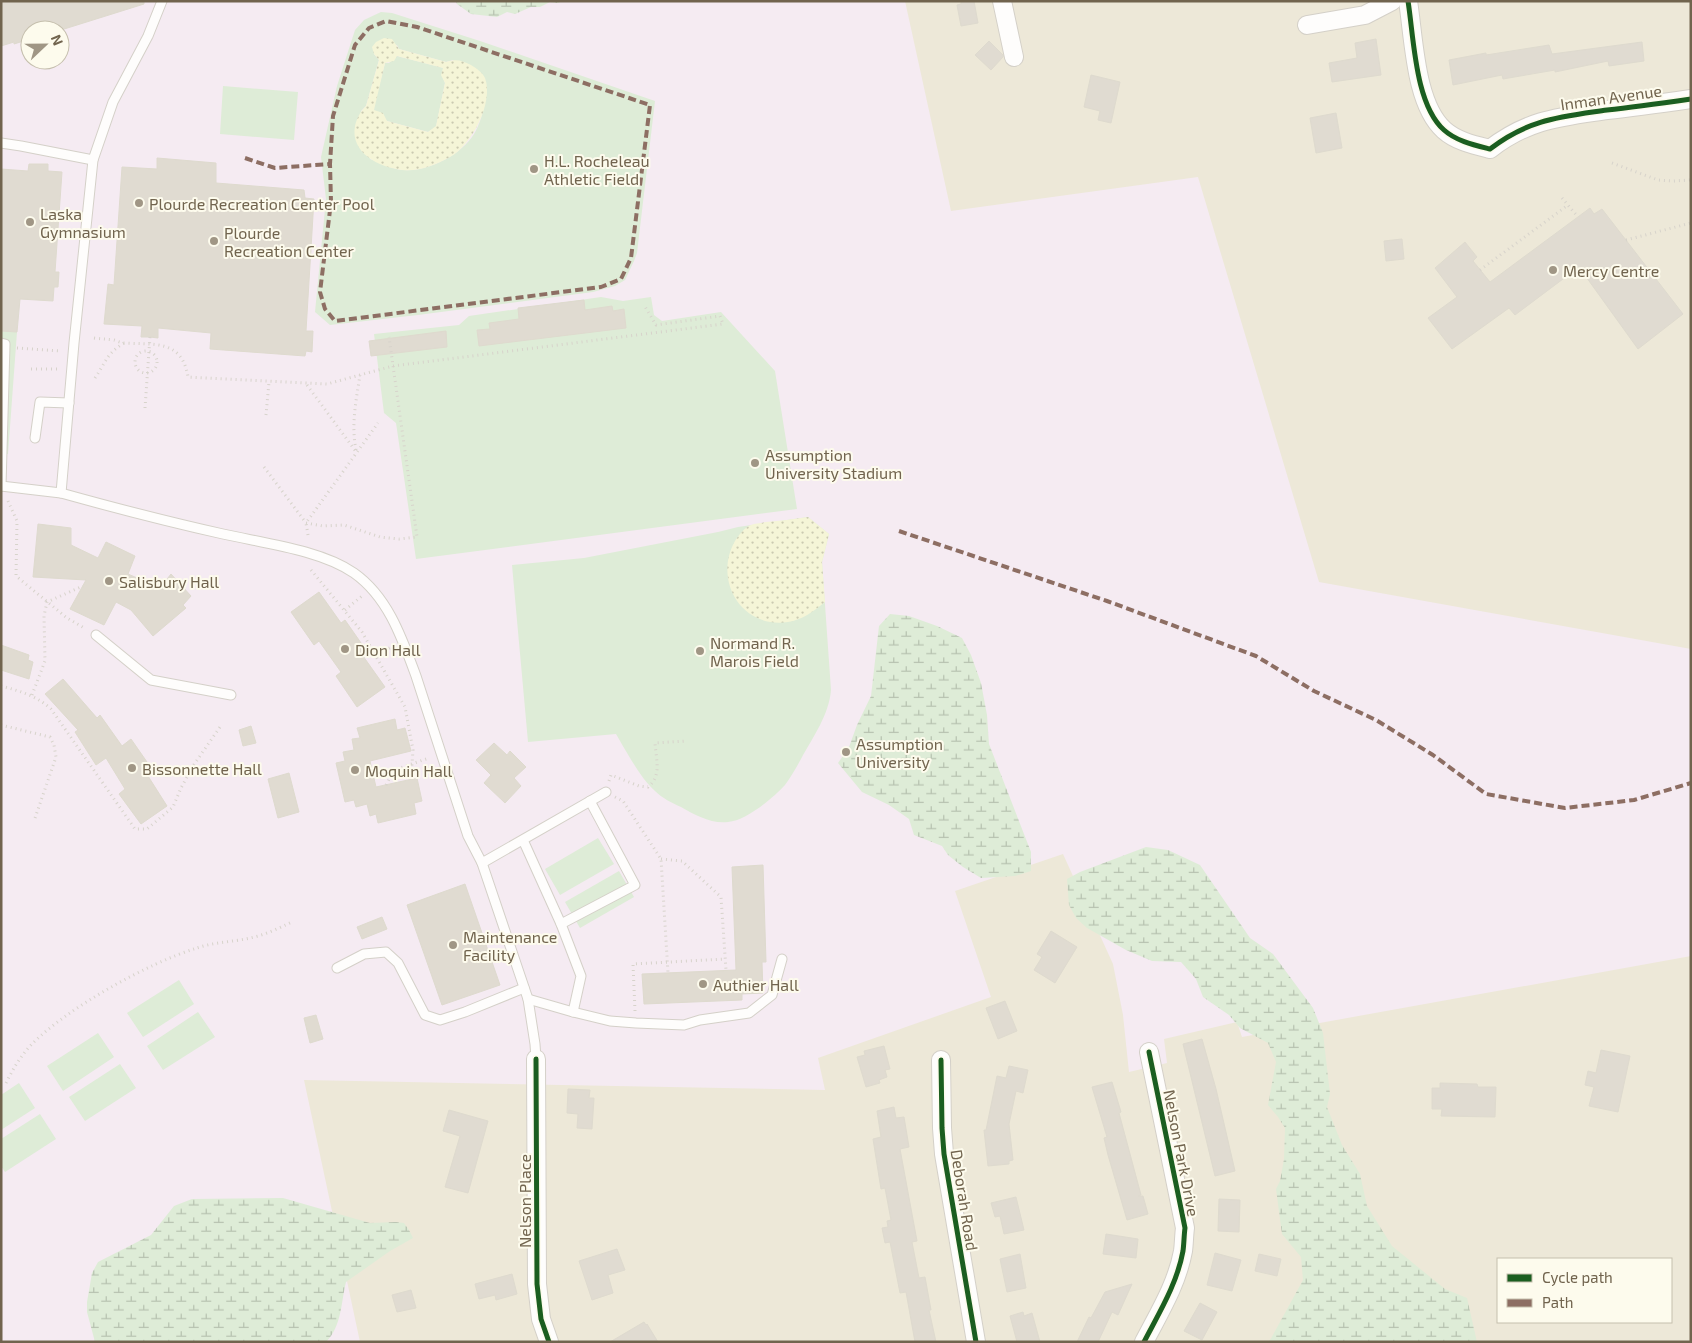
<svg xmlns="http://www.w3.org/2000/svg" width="1692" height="1343" font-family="'Exo 2',sans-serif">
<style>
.residential{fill:#ede8d8;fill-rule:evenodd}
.education{fill:#f5ebf2;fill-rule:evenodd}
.green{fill:#deecd7;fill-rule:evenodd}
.wetland{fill:url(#wetland-marsh)}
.sand{fill:url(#sand-dots);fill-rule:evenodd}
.building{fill:#e0dbd1;stroke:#dedace}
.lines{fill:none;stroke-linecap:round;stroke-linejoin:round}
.service-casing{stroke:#d4d0c8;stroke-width:11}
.minor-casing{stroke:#d4d0c8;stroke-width:20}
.path{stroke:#d7d3cb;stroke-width:3;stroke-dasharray:1 4;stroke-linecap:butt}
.service{stroke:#fefdfc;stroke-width:9}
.minor{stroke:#fefdfc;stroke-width:18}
.quiet{stroke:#8d6e63;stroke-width:4;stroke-dasharray:8 4;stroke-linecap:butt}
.cycleway-casing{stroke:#fdfbed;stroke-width:8}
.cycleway{stroke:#1b5e20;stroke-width:5}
.poi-dot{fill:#a09685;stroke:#fdfbed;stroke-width:2}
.labels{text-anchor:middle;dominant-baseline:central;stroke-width:4;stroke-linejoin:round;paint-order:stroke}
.street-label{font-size:16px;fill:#71644e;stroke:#fdfbed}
.poi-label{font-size:16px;fill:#71644e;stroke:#fdfbed;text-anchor:start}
</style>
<defs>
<pattern id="wetland-marsh" width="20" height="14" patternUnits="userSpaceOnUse" patternTransform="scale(1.25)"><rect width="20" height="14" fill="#deecd7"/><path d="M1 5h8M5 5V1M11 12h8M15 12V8" fill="none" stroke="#b8c3b1"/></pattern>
<pattern id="sand-dots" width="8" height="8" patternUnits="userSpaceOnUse" patternTransform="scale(1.25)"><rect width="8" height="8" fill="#f5f5d7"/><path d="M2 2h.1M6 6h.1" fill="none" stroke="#cbcab1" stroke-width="1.8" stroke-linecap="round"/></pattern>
</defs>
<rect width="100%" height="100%" fill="#f6f4eb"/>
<path class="residential" d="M1 1H1691V1342H1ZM30 30H60V60H30ZM1498 1259H1671V1322H1498Z"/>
<path class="education" d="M1 1H905L951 211 1198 177 1319 582 1691 649V956L1242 1037 1237 1022 1164 1039 1167 1063 1129 1072 1123 1015 1113 964 1063 854 955 891 991 997 818 1058 825 1090 304 1080 360 1342H1ZM30 30H60V60H30Z"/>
<g class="green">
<path d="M381 12 392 13 480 41 655 101 637 253 634 261 625 280 615 286 593 292 418 315 330 325 315 312 326 199 321 157 337 86 355 30 364 20ZM397 45 399 49 446 62 453 60 485 101C483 113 480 124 474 134 461 155 428 172 403 170 392 169 381 163 370 159L361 111 366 106 379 60 374 54Z"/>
<polygon points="397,56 444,68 442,75 445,83 436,127 428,132 387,121 373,110 385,63 389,63"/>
<polygon points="223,86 298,92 294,140 220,134"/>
<polygon points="601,297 623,301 651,297 654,315 662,321 721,312 775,371 797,509 416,559 396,423 384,413 374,334 459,325 469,316"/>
<polygon points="1,331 17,332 8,454 1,455"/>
<path d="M808 517 829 534 822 562 831 690C829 715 813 737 801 759 796 768 791 777 785 785 773 798 746 821 728 822 711 824 695 815 681 807 672 803 662 798 655 791 641 779 626 751 616 734L528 742 512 565 584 558 718 532 738 527Z"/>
<polygon points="598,838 614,864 560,895 545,869"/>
<polygon points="619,871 634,897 580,928 565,902"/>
<polygon points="179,980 194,1004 143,1037 127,1013"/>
<polygon points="198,1012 215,1037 163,1070 147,1046"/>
<polygon points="98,1033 114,1057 63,1091 47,1066"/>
<polygon points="120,1064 136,1088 85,1121 69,1097"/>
<polygon points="19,1083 35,1108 1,1130 1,1095"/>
<polygon points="40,1114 56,1139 5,1172 1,1166 1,1139"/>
</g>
<g class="wetland">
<polygon points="456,1 562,1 558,3 550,2 540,7 531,7 515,14 507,12 497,17 471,14 457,4"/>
<polygon points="890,614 909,616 937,626 962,638 971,655 981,683 987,715 989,744 1031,852 1031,871 1015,876 981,878 963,867 948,855 942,846 914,835 909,819 889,805 862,792 838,763 849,747 857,725 871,696 879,626"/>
<polygon points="1146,847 1168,850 1200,865 1250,938 1273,954 1313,1008 1323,1033 1330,1094 1327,1107 1342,1145 1360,1174 1367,1206 1392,1246 1445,1289 1467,1298 1477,1342 1269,1342 1303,1280 1301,1257 1282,1234 1276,1189 1280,1181 1284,1159 1285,1128 1278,1117 1268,1105 1276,1062 1268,1043 1240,1028 1229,1015 1203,997 1196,979 1181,962 1152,961 1126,950 1087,928 1076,918 1069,905 1067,879 1080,872"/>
<path d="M283 1198 370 1223 396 1222 404 1223 409 1230 413 1238 390 1251 346 1282C341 1302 342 1326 326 1342H95L87 1312V1302L92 1273 98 1262 151 1235 174 1206 192 1199Z"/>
</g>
<g class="sand">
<path d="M384 38 392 39 399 49 446 62C456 59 461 60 471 65 476 68 482 72 485 78 494 102 472 145 450 157 436 165 418 172 402 170 379 167 350 153 355 126 357 118 360 112 366 106L379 60 374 54 372 47 376 42ZM397 56 443 68 441 75 445 83 436 126 428 132 387 121 383 113 374 110 385 63 394 61Z"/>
<path d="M808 517 829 534 822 562 825 602C814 611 802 620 788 622 741 629 713 580 735 541 738 536 745 527 751 525 755 523 762 523 766 522 780 521 794 519 808 517Z"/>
</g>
<g class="building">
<polygon points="1,1 144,1 144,4 61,30 30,30 30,39 14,44 14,42 1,46"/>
<polygon points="961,1 974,1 978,23 961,26 957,5 961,4"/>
<polygon points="1376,39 1381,75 1332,82 1329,63 1357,58 1355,43"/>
<polygon points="989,41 1003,55 1003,57 991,70 975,55"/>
<polygon points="1642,42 1644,61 1609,66 1608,61 1555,72 1555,70 1503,79 1502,75 1453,85 1449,60 1486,53 1486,55 1549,45 1552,54"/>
<polygon points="1091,75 1120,82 1111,123 1098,120 1100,111 1084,107"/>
<polygon points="1336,113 1342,148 1316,153 1310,118"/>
<polygon points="157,158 216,163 216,183 304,190 305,198 314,199 306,331 313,331 312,352 306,351 305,356 210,349 211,333 158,328 158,338 150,337 141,337 142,326 104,324 108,284 114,285 122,167 157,169"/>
<polygon points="29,164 48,164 48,171 62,172 55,272 59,272 58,287 54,287 53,301 20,299 17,332 1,331 1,169 28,171"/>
<polygon points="1590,208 1594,214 1602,209 1683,314 1638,349 1579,267 1515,315 1509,308 1452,349 1428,318 1457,297 1435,268 1465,242 1477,257 1473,261 1490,282"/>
<polygon points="1402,239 1404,259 1386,261 1384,241"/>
<polygon points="584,300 585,310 612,306 613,311 624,309 626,328 479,346 477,330 490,329 489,323 519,319 518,308"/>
<polygon points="446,331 447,347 371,356 369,341"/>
<polygon points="38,524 71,528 71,545 98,558 106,542 135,556 128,574 153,585 158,579 164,583 171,574 191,596 183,605 186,608 153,636 131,610 116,602 104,625 70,609 86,580 33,577"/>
<polygon points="319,592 341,623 345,620 368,653 363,656 385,687 357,707 336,676 341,672 319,641 314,645 291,612"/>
<polygon points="1,645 29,655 28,660 33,662 29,679 1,670"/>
<polygon points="63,679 97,718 100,715 122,746 131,739 154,772 148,776 167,806 141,824 119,794 125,789 106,758 96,765 75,732 78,730 45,694"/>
<polygon points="395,719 397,730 405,728 411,751 370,761 376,787 417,778 422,801 414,803 416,814 378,823 376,814 370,816 367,804 356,807 354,800 345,802 336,763 345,761 343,752 354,750 352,739 360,738 357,728"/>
<polygon points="251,726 256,743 243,746 239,730"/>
<polygon points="494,743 507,755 510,751 526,767 514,778 521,786 505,803 484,783 491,775 476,760"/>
<polygon points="289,773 299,812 278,818 268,779"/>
<polygon points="763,865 766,962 762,962 763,993 742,994 742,1000 644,1004 642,974 736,970 732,867"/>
<polygon points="465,884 500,985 442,1005 407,905"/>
<polygon points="382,917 387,929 362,939 357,927"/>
<polygon points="1051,931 1077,947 1055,983 1034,970 1042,957 1037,954"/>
<polygon points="1005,1001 1017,1031 998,1039 986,1008"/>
<polygon points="316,1015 323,1039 310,1043 304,1018"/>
<polygon points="1202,1039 1216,1089 1235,1171 1215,1176 1183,1044"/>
<polygon points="884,1046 890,1069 885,1070 887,1077 879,1080 880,1083 866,1087 857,1057 865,1055 864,1051"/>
<polygon points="1601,1050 1630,1056 1618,1112 1589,1106 1594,1087 1585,1085 1588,1071 1596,1073"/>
<polygon points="1009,1066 1028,1070 1023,1093 1016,1091 1009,1124 1013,1160 1009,1161 1009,1164 988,1166 984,1130 986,1130 997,1076 1006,1078"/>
<polygon points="1112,1082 1121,1112 1119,1113 1141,1195 1138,1196 1143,1196 1148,1214 1127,1220 1108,1155 1104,1138 1107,1137 1092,1087"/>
<polygon points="1440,1083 1477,1084 1478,1087 1496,1087 1495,1117 1441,1116 1442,1109 1432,1109 1432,1088 1440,1088"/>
<polygon points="568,1089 590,1090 589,1098 594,1098 592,1129 577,1128 578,1114 567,1113"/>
<polygon points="894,1107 896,1118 904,1117 909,1147 900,1149 917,1241 912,1242 919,1278 925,1277 931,1310 929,1310 936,1342 915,1342 906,1292 900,1293 890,1242 885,1243 882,1228 888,1227 887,1221 891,1220 885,1188 881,1189 873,1139 881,1137 877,1111"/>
<polygon points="449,1110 488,1121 468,1193 445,1187 460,1136 443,1131"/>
<polygon points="1016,1197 1024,1230 1004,1234 1000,1216 995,1217 991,1203"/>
<polygon points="1219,1199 1240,1200 1239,1232 1218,1231"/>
<polygon points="1106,1234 1138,1239 1136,1258 1103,1254"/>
<polygon points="617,1249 625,1270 608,1275 613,1293 592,1300 579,1261"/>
<polygon points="1215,1253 1241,1260 1232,1291 1207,1285"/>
<polygon points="1020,1254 1026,1288 1007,1292 1000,1259"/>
<polygon points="1259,1254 1281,1259 1277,1276 1255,1271"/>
<polygon points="512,1274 517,1294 496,1300 495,1295 479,1299 475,1284"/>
<polygon points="1132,1284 1118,1315 1112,1312 1098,1342 1077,1342 1089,1317 1091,1318 1105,1292"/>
<polygon points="411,1290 416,1308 397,1312 392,1295"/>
<polygon points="1200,1303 1217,1312 1202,1340 1184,1331"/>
<polygon points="1023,1312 1024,1316 1032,1313 1040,1342 1017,1342 1010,1316"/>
<polygon points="644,1322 646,1325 647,1324 658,1342 610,1342"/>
</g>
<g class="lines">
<g class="service-casing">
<g id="service">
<polyline points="1,143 21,146 93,160"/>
<polyline points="1,343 5,344 1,486"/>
<polyline points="35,438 40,402 69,403"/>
<polyline points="1,486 61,493 74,343 93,160 113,102 148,36 162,1"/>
<path d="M61 493C115 508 169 522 223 534 263 543 321 550 354 573 388 597 402 638 416 676L468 836 482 863 528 999 535 1044 536 1059"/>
<polyline points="96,635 151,680 231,695"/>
<polyline points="523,840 561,924 581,976 573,1012"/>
<polyline points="482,863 606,792"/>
<polyline points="561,924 635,885 590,801"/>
<polyline points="337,968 364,954 386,952 398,963 425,1015 440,1020 465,1012 524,988"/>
<polyline points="528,999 573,1012 610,1021 636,1023 684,1025 700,1020 749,1013 772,995 782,959"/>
</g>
</g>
<g class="minor-casing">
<g id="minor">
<polyline points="1002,1 1014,57"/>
<path d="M1408 1C1414 39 1415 104 1444 130 1456 141 1474 145 1490 149 1529 119 1560 117 1607 110 1635 107 1663 103 1691 99"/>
<polyline points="1307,25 1365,15 1392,1"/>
<polyline points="536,1059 537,1284 541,1319 549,1342"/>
<polyline points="941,1060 942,1128 944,1154 976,1342"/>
<path d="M1144 1342C1159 1313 1177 1284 1183 1251 1184 1244 1184 1235 1185 1228L1149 1052"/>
</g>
</g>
<g class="path">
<polyline points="1612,163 1658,180 1673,181 1691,180"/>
<polyline points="1562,198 1578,217"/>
<polyline points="1626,240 1691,223"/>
<polyline points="1480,270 1568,205"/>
<path d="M94 338C101 339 107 339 114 340 117 341 121 343 125 343 154 345 182 339 188 377L327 384 393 366 723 324 720 316 656 325 644 305"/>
<polyline points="17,348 60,351"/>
<circle cx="146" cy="362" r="11"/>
<polyline points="31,369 61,369"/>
<path d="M95 378C106 362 106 354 124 343"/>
<polyline points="307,385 357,453"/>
<polyline points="145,408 150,337"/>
<polyline points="266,415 269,382"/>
<path d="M356 450C351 425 356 401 360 375"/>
<polyline points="264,467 306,523 323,526 344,525 380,537 399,539 417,537 389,337"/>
<polyline points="8,501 17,521 16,576 67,618 86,629"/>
<polyline points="308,535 306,523 378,423"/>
<polyline points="311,570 362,632 405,707 413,750 411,779"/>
<polyline points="345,610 362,596"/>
<polyline points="376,656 393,646"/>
<path d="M1 686C20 691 37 696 51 709L135 829H147L173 807 181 788 193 766 220 727"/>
<polyline points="32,695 45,661 44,616 47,602 83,586"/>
<polyline points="1,725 50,737 54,745 56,757 34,821"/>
<path d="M609 781 611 775 639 786 648 787C662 776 656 759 655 743L686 741"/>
<polyline points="386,785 394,770 429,758"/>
<polyline points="615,797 623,801 661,859 668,973"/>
<polyline points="661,859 682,861 721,897 726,970"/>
<polyline points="635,1011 633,964 725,959"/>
<path d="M6 1083C13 1069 20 1057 31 1045 67 1008 148 963 197 948 214 942 233 942 250 938 265 935 279 928 292 922"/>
</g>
<use href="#service" class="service"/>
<use href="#minor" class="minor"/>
<g class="quiet">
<polyline points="245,158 275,168 330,164 333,116 355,45 369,28 386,21 417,27 650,105 631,258 621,279 601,287 335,321 325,309 320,292 331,202 330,164"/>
<polyline points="899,531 1107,601 1256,656 1314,691 1376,720 1433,755 1486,794 1565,808 1634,800 1691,783"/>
</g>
<g class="cycleway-casing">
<g id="cycleway">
<path d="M1408 1C1414 39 1415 104 1444 130 1456 141 1474 145 1490 149 1529 119 1560 117 1607 110 1635 107 1663 103 1691 99"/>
<polyline points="536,1059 537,1284 541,1319 549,1342"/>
<polyline points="941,1060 942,1128 944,1154 976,1342"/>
<path d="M1144 1342C1159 1313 1177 1284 1183 1251 1184 1244 1184 1235 1185 1228L1149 1052"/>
</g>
</g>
<use href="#cycleway" class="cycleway"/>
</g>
<g class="poi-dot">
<circle cx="534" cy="169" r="5"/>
<circle cx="139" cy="203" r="5"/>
<circle cx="30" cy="222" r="5"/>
<circle cx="214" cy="241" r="5"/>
<circle cx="1553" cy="270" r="5"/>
<circle cx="755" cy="463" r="5"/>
<circle cx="109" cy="581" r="5"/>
<circle cx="345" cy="649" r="5"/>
<circle cx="700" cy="651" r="5"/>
<circle cx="846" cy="752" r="5"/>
<circle cx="132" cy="768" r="5"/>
<circle cx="355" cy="770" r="5"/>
<circle cx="453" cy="945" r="5"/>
<circle cx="703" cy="984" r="5"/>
</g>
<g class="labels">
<g class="street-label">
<text transform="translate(1611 97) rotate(-8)">Inman Avenue</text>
<text transform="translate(1182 1153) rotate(79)">Nelson Park Drive</text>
<text transform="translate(965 1200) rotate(81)">Deborah Road</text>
<text transform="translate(524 1201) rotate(-90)">Nelson Place</text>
</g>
<g class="poi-label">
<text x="544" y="160">H.L. Rocheleau<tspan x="544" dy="18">Athletic Field</tspan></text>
<text x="149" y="203">Plourde Recreation Center Pool</text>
<text x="40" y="213">Laska<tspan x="40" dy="18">Gymnasium</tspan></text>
<text x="224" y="232">Plourde<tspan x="224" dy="18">Recreation Center</tspan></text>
<text x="1563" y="270">Mercy Centre</text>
<text x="765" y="454">Assumption<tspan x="765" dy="18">University Stadium</tspan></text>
<text x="119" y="581">Salisbury Hall</text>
<text x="710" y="642">Normand R.<tspan x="710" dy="18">Marois Field</tspan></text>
<text x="355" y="649">Dion Hall</text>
<text x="856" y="743">Assumption<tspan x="856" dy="18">University</tspan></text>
<text x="142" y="768">Bissonnette Hall</text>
<text x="365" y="770">Moquin Hall</text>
<text x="463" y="936">Maintenance<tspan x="463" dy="18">Facility</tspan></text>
<text x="713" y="984">Authier Hall</text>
</g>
</g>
<rect width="1692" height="1343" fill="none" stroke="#71644e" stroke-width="5"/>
<rect x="1497" y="1258" width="175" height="65" fill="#fdfbed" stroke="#c5bfad"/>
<rect x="1507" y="1274" width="25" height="8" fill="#1b5e20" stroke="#c5bfad"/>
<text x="1542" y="1283" font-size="15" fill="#71644e">Cycle path</text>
<rect x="1507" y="1299" width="25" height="8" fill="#8d6e63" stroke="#c5bfad"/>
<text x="1542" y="1308" font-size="15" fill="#71644e">Path</text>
<g transform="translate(45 45) rotate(68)"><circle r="24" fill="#fdfbed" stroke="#c5bfad"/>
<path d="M0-4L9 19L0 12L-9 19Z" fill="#a09685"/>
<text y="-8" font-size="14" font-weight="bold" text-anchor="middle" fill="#71644e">N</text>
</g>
</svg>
